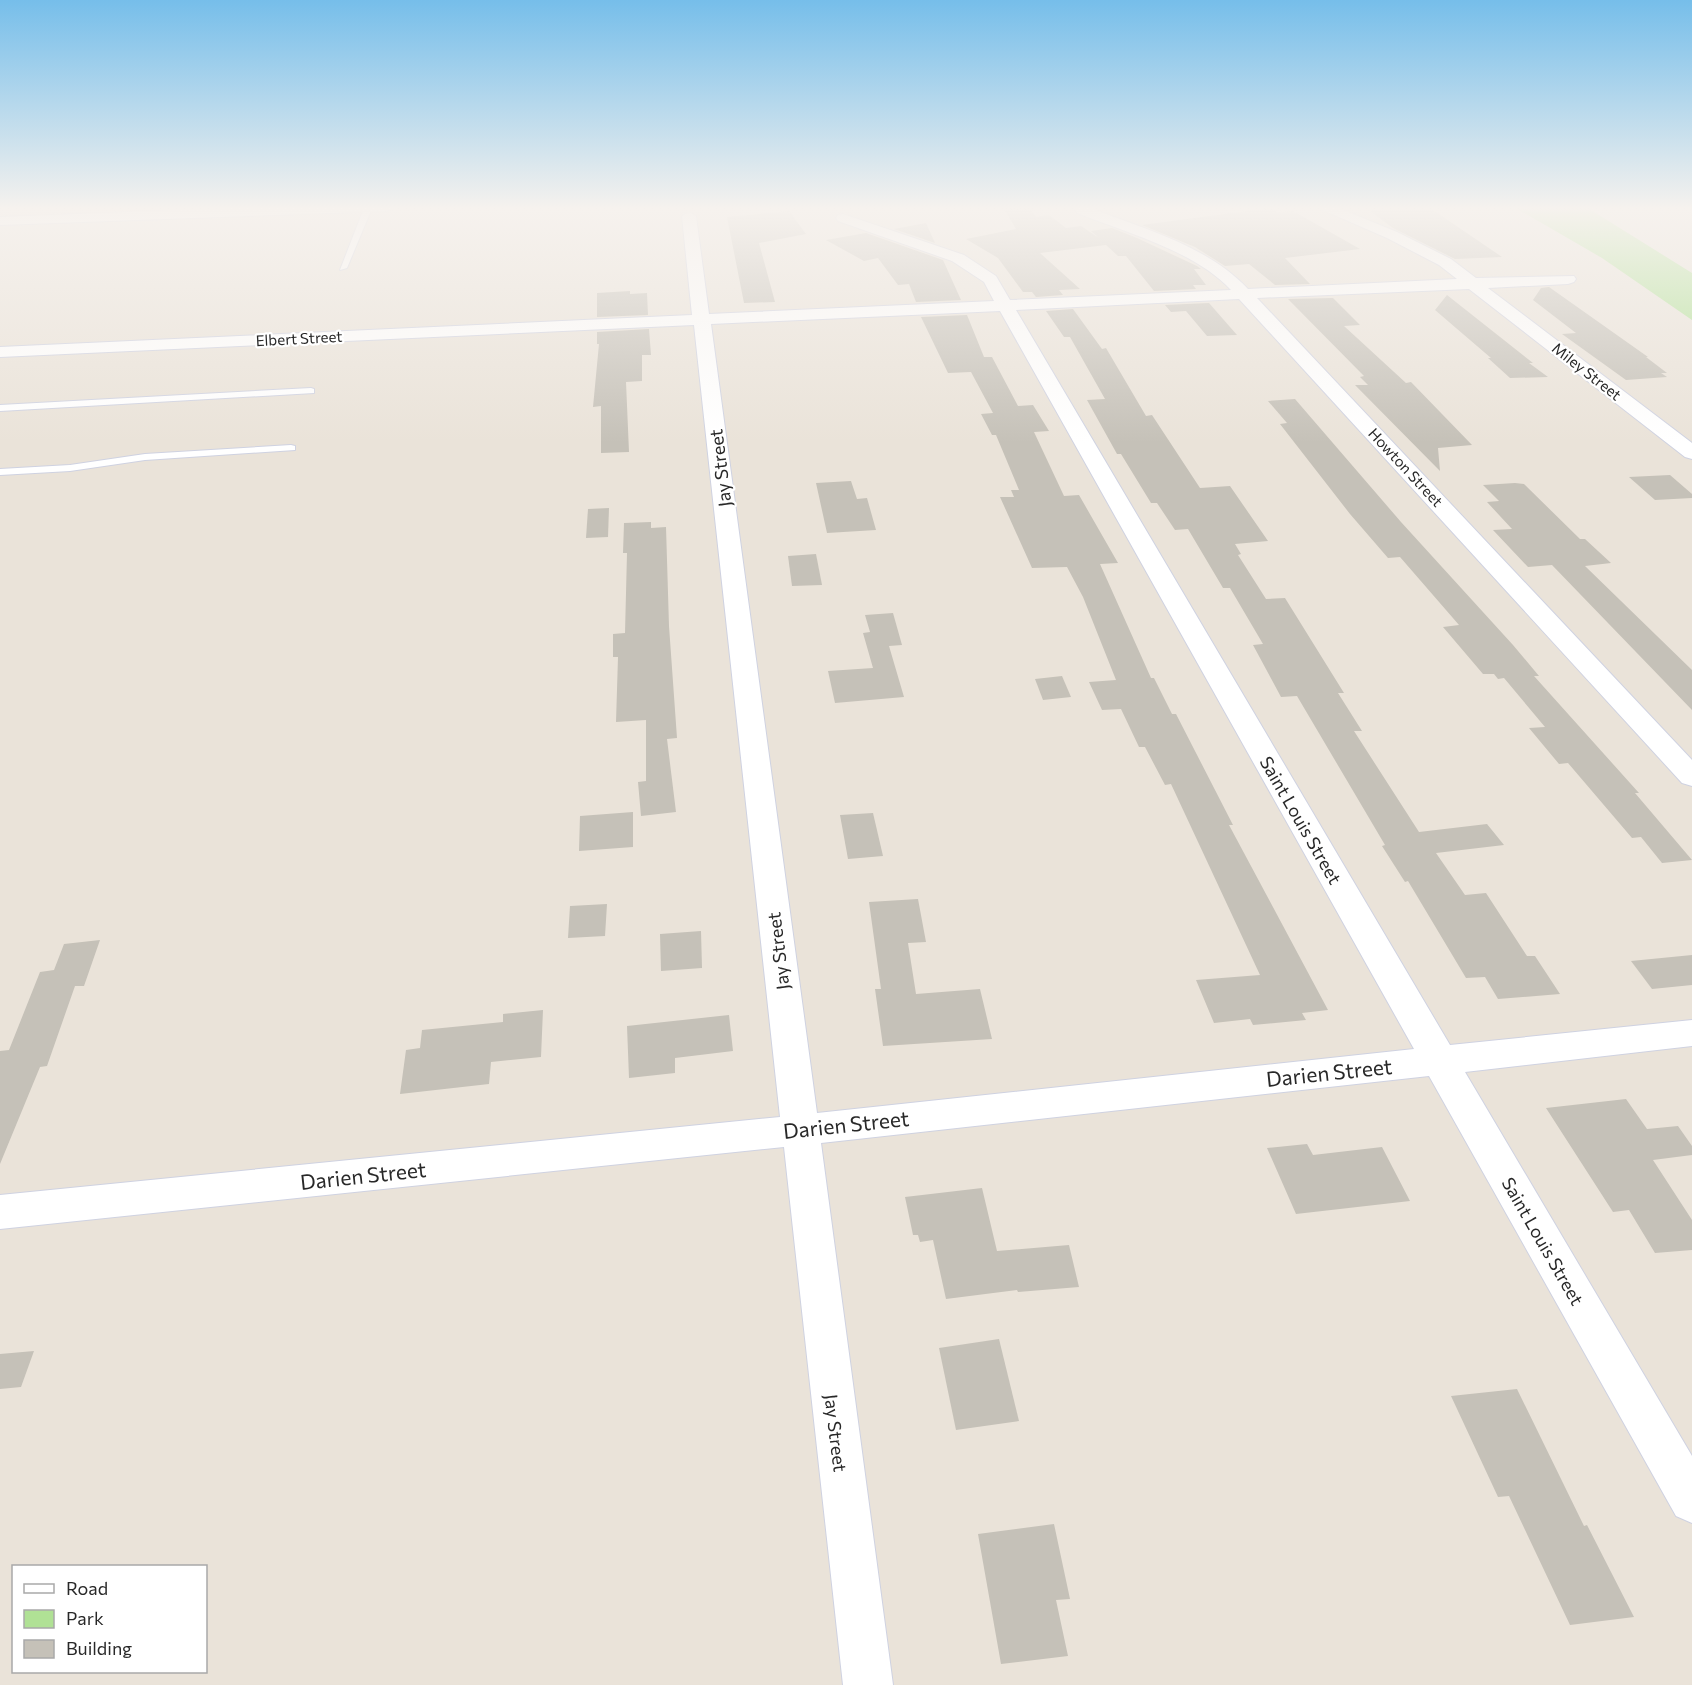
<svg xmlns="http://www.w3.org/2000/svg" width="1692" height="1685" font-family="Commissioner,sans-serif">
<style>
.green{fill:#b0e195}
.building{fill:#c5c1b8}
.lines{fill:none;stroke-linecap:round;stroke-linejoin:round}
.service-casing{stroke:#cfd2e1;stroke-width:2}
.minor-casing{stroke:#cfd2e1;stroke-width:2}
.service{fill:#fff;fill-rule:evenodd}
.minor{fill:#fff;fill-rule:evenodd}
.labels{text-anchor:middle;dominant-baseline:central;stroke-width:4.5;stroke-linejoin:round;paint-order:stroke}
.far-street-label{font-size:15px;fill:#282828;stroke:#fff}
.street-label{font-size:18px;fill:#282828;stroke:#fff}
.near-street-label{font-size:21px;fill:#282828;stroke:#fff}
</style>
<rect width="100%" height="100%" fill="#eae3d9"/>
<polygon class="green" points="1514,207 1586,207 1692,273 1692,320 1602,258"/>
<g class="building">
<polygon points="1003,207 1030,207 1036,217 1049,215 1066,228 1081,226 1099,238 1091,231 1112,228 1137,238 1197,266 1201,269 1194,269 1206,285 1193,285 1196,289 1154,291 1126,256 1118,256 1106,245 1040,253 1080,289 1059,290 1063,295 1036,297 1032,292 1023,292 998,258 966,239 1016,229"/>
<polygon points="1270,208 1277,212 1293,211 1360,249 1285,258 1310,284 1275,285 1249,264 1225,266 1195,247 1142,225"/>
<polygon points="1433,210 1502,257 1455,259 1393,228 1370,211"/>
<polygon points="789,211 806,234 759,243 775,302 744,303 727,217"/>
<polygon points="926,223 935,243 894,229"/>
<polygon points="866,233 943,260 961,300 916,302 909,284 898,285 878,258 864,261 826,240"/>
<polygon points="1549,287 1648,357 1646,357 1667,373 1661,373 1667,377 1626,380 1562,334 1576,333 1533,300 1541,288"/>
<polygon points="630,291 630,294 647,293 648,315 597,317 597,293"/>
<polygon points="1447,295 1533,363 1529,363 1548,377 1510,378 1488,358 1491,358 1435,310"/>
<polygon points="1333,298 1360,325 1344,326 1406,383 1411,382 1472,445 1438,448 1440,471 1355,385 1368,385 1360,377 1364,376 1288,299"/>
<polygon points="1209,303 1237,335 1207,336 1186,311 1171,312 1165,305"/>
<polygon points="1073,309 1102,349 1106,348 1146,416 1152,415 1200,488 1230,486 1268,541 1235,544 1241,554 1238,555 1266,599 1285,598 1344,693 1338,693 1362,731 1354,731 1419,832 1487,824 1504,845 1436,853 1465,895 1486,893 1527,956 1535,956 1560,994 1498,999 1485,977 1466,978 1408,881 1405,882 1382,846 1385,845 1297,696 1281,697 1253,645 1263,644 1230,588 1223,588 1188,529 1175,530 1157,503 1151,503 1121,454 1117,454 1087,400 1105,399 1070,337 1064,337 1046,311"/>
<polygon points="967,315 984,357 992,357 1018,406 1033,405 1049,431 1034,432 1064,496 1079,495 1118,563 1100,564 1151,678 1154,678 1172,714 1176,714 1233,825 1229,825 1328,1010 1302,1013 1306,1020 1253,1025 1250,1019 1214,1023 1196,980 1260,975 1171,784 1165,785 1145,747 1139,747 1121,709 1102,710 1089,682 1116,680 1083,597 1067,567 1032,568 1000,497 1014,497 1011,490 1019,490 996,435 992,435 981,414 993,413 971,372 948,373 921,317"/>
<polygon points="649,329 651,355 642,355 642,381 626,382 629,452 601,453 601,406 593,407 599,344 597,344 597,332"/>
<polygon points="1295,399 1401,522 1513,645 1539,676 1534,676 1639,793 1635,793 1692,860 1662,863 1641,837 1632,838 1568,763 1559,764 1529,728 1545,727 1504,678 1498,679 1494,674 1483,674 1443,627 1459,625 1400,557 1388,558 1350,514 1280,424 1287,423 1268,401"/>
<polygon points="1670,475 1692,494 1692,498 1655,500 1629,477"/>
<polygon points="851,481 857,499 867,498 876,530 827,533 816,483"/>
<polygon points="1515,483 1524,484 1580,539 1585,539 1611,563 1585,566 1692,670 1692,710 1552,565 1528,567 1493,530 1512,529 1487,502 1499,501 1483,485"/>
<polygon points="609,508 608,537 586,538 588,509"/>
<polygon points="651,522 651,528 666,527 669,626 677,738 667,739 676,812 641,816 638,782 646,781 646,720 616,722 618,657 613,657 613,634 625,633 627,553 623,553 624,523"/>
<polygon points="816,554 822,585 792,586 788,556"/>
<polygon points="893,613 902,645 889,646 904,697 835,703 828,671 873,668 863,633 870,632 865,615"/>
<polygon points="1062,676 1071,697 1043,700 1035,679"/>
<polygon points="633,812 633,847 579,851 580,816"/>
<polygon points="873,813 883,856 848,859 840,815"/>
<polygon points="918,899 926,942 908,943 916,994 980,989 992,1039 883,1046 875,989 881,989 869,902"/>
<polygon points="607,904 605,936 568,938 570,906"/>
<polygon points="701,931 702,968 661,971 660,934"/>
<polygon points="100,940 84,986 75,986 47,1066 40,1067 0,1164 0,1051 9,1050 40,972 54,970 64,944"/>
<polygon points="1692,955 1692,985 1652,989 1631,961"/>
<polygon points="543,1010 541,1057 491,1062 489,1084 400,1094 406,1050 420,1048 422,1030 503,1022 503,1014"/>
<polygon points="729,1015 733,1051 675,1058 675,1073 629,1078 627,1026"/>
<polygon points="1626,1099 1647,1129 1678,1126 1692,1146 1692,1155 1653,1160 1692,1220 1692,1250 1655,1253 1629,1210 1613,1212 1546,1108"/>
<polygon points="1307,1144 1313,1155 1382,1147 1410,1201 1296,1214 1267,1148"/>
<polygon points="982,1188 997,1251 1069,1245 1079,1287 1018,1292 1017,1290 946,1299 933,1240 920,1242 918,1235 913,1235 905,1197"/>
<polygon points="999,1339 1019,1421 956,1430 939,1348"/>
<polygon points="34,1351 21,1387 0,1389 0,1354"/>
<polygon points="1517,1389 1584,1526 1587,1525 1634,1617 1570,1625 1509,1496 1498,1497 1451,1396"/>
<polygon points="1054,1524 1070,1599 1056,1600 1068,1656 1001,1664 978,1534"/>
</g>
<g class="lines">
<g class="service-casing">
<g id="service">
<polygon points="364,208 372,208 347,268 340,270"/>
<polygon points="311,388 314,389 314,393 0,411 0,405"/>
<polygon points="291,445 295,446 295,450 145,460 70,471 0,475 0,469 70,465 145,454"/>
</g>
</g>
<g class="minor-casing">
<g id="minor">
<polygon points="259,207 394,207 387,211 0,225 0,217"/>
<path d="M1077 207H1088C1143 229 1207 245 1248 289L1457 279 1439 265 1387 238 1316 207H1336L1397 232 1451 259 1476 278 1574 276 1576 279 1574 282 1568 284 1488 288 1692 443V459L1685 457 1469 289 1257 298 1692 760V786L1682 783 1239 299 1016 310 1450 1045 1692 1020V1046L1465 1072 1692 1456V1523L1676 1516 1429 1076 821 1143 893 1685H843L784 1147 0 1229V1195L780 1117 694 325 0 357V347L692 315 682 216 689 212 696 216 709 314 994 301 984 282 952 261 838 221 836 218 838 215 843 214 964 255 996 276 1010 300 1231 290C1195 251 1125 232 1077 213L1075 210ZM1000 311 1414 1049 817 1113 711 324Z"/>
</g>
</g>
<use href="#service" class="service"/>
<use href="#minor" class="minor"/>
</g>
<linearGradient id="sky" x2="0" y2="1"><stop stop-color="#76beea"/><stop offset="0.47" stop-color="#f6f2ee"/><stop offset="1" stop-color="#f6f2ee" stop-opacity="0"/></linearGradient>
<rect width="1692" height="443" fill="url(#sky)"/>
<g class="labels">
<g class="far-street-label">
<text transform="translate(299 338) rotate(-3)">Elbert Street</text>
<text transform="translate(1587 371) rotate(38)">Miley Street</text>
<text transform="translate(1406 467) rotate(47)">Howton Street</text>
</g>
<g class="street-label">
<text transform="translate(720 468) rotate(-97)">Jay Street</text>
<text transform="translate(1301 820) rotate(60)">Saint Louis Street</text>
<text transform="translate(778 951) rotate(-97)">Jay Street</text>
<text transform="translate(1543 1241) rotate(60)">Saint Louis Street</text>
<text transform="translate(836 1433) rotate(83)">Jay Street</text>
</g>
<g class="near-street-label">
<text transform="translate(1329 1072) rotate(-6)">Darien Street</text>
<text transform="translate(846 1124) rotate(-6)">Darien Street</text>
<text transform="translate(363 1175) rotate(-6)">Darien Street</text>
</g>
</g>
<rect x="12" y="1565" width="195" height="108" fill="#ffffff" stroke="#a9a9a9" stroke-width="1.5"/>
<rect x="24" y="1584" width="30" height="9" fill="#ffffff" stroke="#a9a9a9" stroke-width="1.5"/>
<text x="66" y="1595" font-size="18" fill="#282828">Road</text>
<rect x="24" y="1610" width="30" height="18" fill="#b0e195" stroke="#a9a9a9" stroke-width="1.5"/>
<text x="66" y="1625" font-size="18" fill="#282828">Park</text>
<rect x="24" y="1640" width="30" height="18" fill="#c5c1b8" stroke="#a9a9a9" stroke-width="1.5"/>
<text x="66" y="1655" font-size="18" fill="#282828">Building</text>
</svg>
